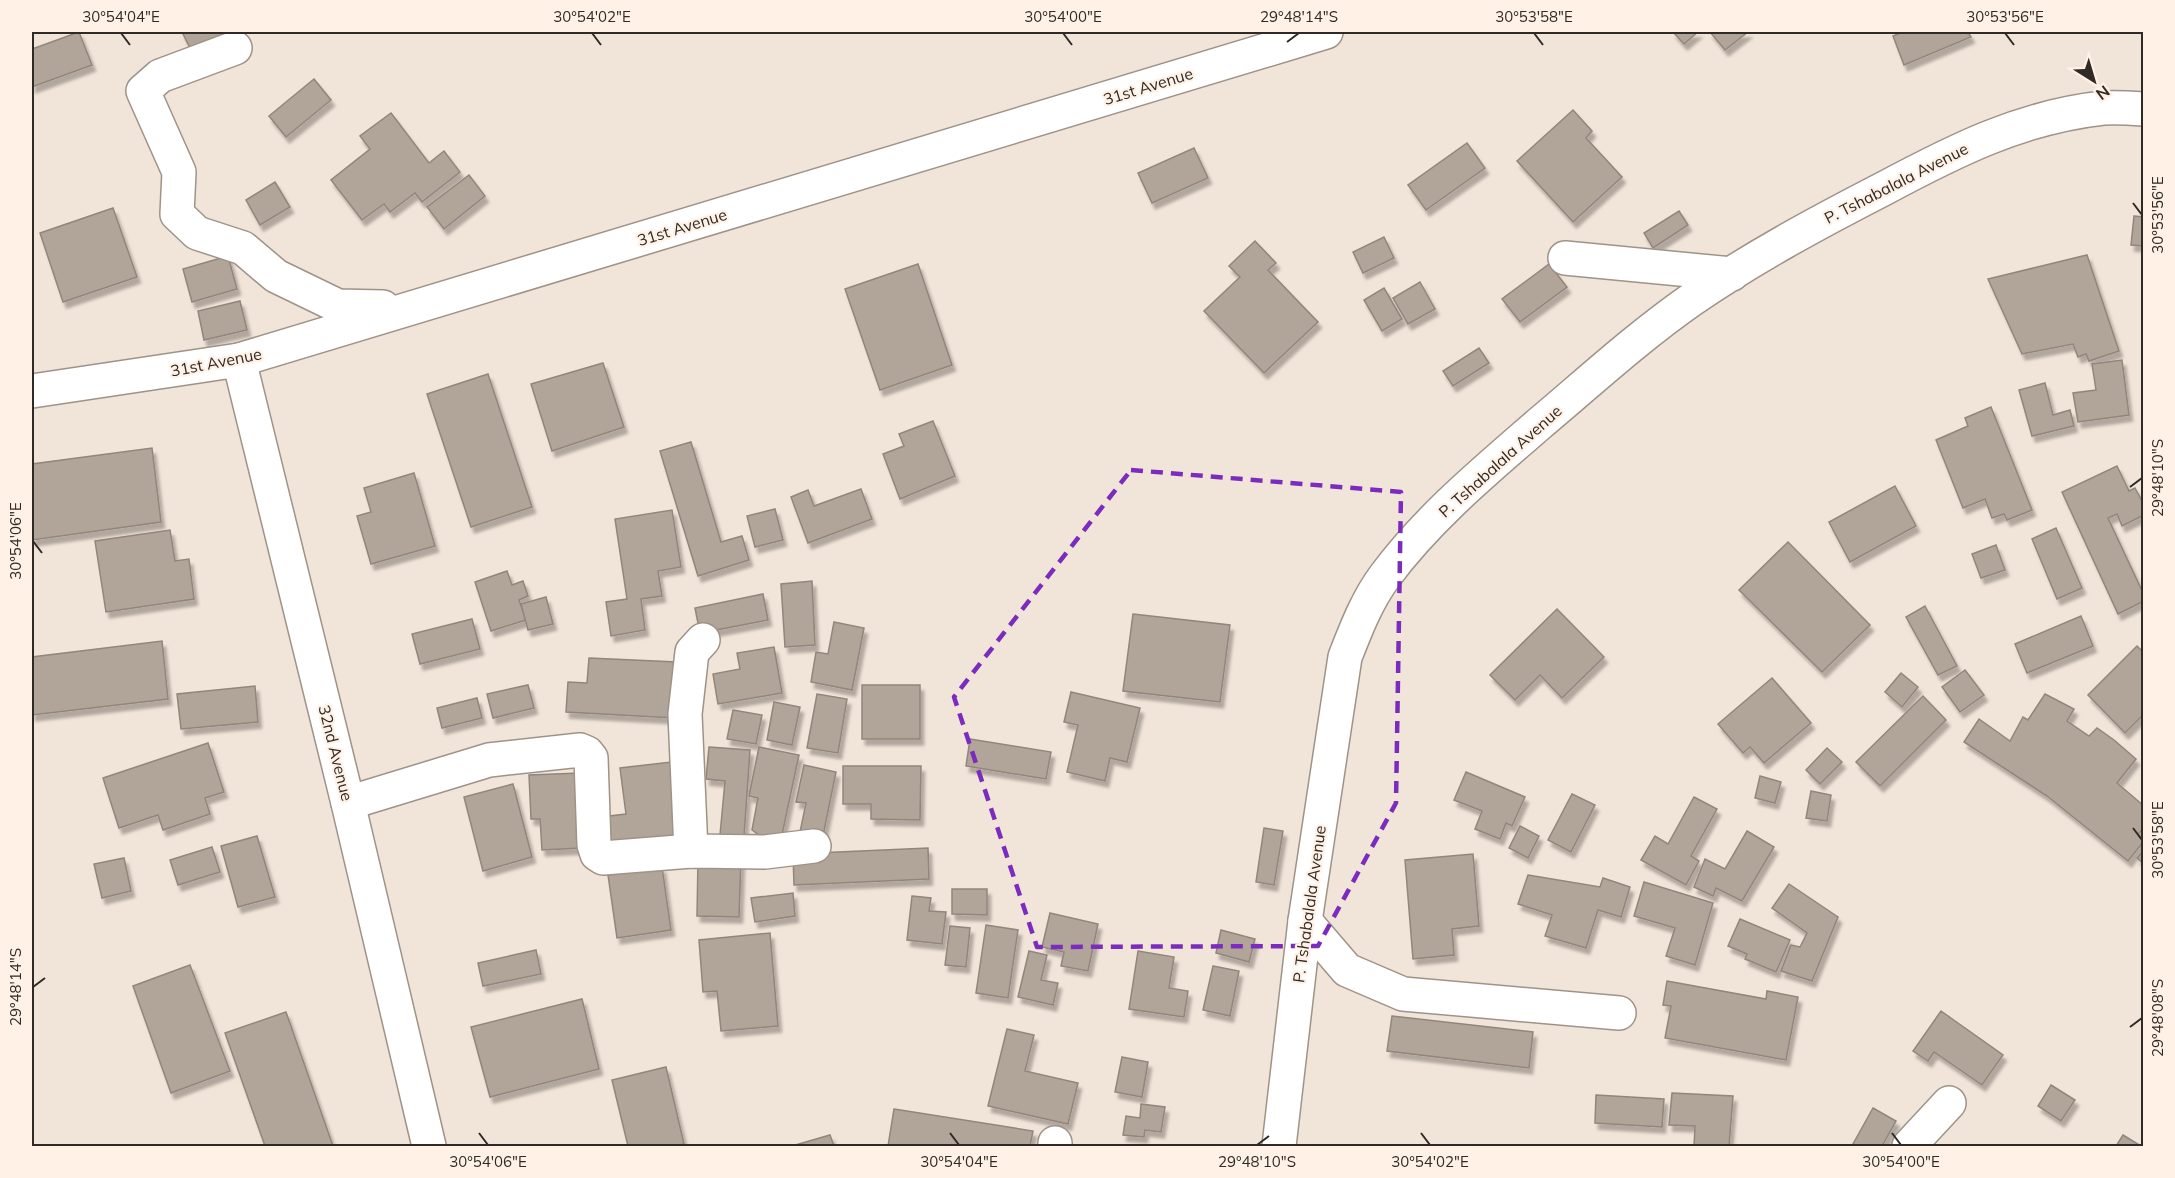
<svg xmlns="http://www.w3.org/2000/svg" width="2175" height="1178" font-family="Mulish,sans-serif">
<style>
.building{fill:#b1a599;stroke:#92867b;stroke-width:1.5;filter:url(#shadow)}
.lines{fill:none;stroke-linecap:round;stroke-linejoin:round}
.minor-casing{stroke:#9f9388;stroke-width:36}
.minor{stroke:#fff;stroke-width:33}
.marked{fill:none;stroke:#7b2cbf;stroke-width:4.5;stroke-dasharray:12 8;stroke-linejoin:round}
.ticks{fill:none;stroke:#2f2a25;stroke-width:2}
.labels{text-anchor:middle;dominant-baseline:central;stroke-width:4.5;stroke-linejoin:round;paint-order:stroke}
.street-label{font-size:16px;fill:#2f2a25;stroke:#fff1e5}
.neatline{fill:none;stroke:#2f2a25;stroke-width:2}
.ticks-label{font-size:15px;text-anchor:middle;fill:#2f2a25}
</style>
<defs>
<filter id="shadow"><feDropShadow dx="3.5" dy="6" stdDeviation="1.5" flood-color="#0004"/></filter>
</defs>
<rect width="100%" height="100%" fill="#f1e4d8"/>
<g class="building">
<polygon points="79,32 92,65 32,87 32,49"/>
<polygon points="182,32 238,32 193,54"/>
<polygon points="1673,32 1698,32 1684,44"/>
<polygon points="1710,32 1748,32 1725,50"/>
<polygon points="1903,32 1968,32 1971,37 1904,65 1893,36"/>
<polygon points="314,79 331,100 286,137 269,116"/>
<polygon points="1573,110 1592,131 1586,138 1622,177 1573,222 1517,161"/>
<polygon points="391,113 429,163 444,151 460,172 422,202 415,193 390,212 384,204 362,220 331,180 370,149 360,136"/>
<polygon points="1467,143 1485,168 1426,210 1408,185"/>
<polygon points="1194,148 1208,178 1152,203 1138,173"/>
<polygon points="469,175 485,196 444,229 427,207"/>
<polygon points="275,182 290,207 260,225 246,200"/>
<polygon points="113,208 137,277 63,302 40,233"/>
<polygon points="1679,211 1688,225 1653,248 1644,233"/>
<polygon points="2134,216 2144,217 2144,246 2131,245"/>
<polygon points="1384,237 1394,258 1363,273 1353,252"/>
<polygon points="1255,241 1276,263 1268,270 1318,322 1264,373 1204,311 1240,277 1229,266"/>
<polygon points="2087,255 2119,351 2089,361 2086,354 2078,357 2073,344 2022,354 1988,279"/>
<polygon points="228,256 237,289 192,302 183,269"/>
<polygon points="918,264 952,365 880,390 845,289"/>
<polygon points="1549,264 1567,287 1520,322 1502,299"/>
<polygon points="1420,282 1435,309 1408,324 1393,298"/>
<polygon points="1384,288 1402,319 1382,331 1364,300"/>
<polygon points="240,301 247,330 204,340 198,311"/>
<polygon points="1479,348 1489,363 1453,386 1443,371"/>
<polygon points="2122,360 2129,415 2078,422 2073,393 2096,390 2092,364"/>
<polygon points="603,363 624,427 552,451 531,384"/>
<polygon points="488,374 532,507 471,527 427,394"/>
<polygon points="2045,383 2053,415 2070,410 2074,426 2032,436 2019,390"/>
<polygon points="1991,407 2032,510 2007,520 2004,514 1992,518 1985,499 1963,508 1936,440 1968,426 1965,418"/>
<polygon points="933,421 955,476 900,499 883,454 904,446 899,434"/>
<polygon points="691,442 721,542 742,536 749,560 698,576 660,451"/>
<polygon points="152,448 161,522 32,540 32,464"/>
<polygon points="2117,466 2129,491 2135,488 2144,505 2144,515 2122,526 2117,514 2108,518 2144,595 2144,601 2118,614 2062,492"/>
<polygon points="414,473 435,546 371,564 357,516 371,512 364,488"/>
<polygon points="1895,486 1916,526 1850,562 1829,522"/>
<polygon points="861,489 872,519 808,543 791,497 808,490 814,506"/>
<polygon points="775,509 783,540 755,547 747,516"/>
<polygon points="672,510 681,567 658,571 662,596 641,599 645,630 611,636 606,602 627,599 615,519"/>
<polygon points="2056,528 2082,588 2057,599 2032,539"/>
<polygon points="170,530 175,561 189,559 194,599 106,612 95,541"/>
<polygon points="1788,542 1870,625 1822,672 1739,590"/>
<polygon points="1996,545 2005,570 1981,578 1972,554"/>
<polygon points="507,571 512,585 523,581 528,596 519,600 526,620 491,631 475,582"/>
<polygon points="812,581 815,645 785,647 781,584"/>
<polygon points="763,594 768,620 700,633 695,608"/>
<polygon points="546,597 553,624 528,630 521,604"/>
<polygon points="1925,606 1957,666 1938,675 1906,617"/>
<polygon points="1557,609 1604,657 1562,698 1540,675 1515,700 1490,675"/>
<polygon points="1133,614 1230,625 1220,702 1123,691"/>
<polygon points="2081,616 2093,646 2027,673 2015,644"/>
<polygon points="472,619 480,649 420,664 412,634"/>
<polygon points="834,622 864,628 852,690 811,682 816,652 828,654"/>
<polygon points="162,641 168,699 32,715 32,657"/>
<polygon points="2137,646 2142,651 2144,649 2144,714 2125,733 2088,695"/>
<polygon points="774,647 782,693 718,704 713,674 740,669 737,653"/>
<polygon points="589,658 677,662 674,718 566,712 568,682 587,683"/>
<polygon points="1965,670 1984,695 1960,712 1942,687"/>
<polygon points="1901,673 1918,687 1902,707 1885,692"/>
<polygon points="1772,678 1811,723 1764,763 1750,747 1743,753 1718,724"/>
<polygon points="528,685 534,708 493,718 487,694"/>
<rect x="862" y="685" width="58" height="54"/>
<polygon points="255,686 258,722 181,729 177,694"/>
<polygon points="1071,692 1140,708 1127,762 1110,758 1105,781 1067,772 1078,725 1064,722"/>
<polygon points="817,694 847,699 838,753 807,748"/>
<polygon points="2045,694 2074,709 2067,721 2089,736 2097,728 2114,740 2136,759 2117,783 2144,806 2144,828 2138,834 2144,841 2128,861 2047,796 1964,742 1979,719 2010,741 2023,717 2028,720"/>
<polygon points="1923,696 1946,720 1880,786 1856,762"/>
<polygon points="477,698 482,718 442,728 437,708"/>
<polygon points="774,702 800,707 792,745 767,740"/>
<polygon points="733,710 762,715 756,744 727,739"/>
<polygon points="970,739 1051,752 1046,779 966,766"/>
<polygon points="208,743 224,792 205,798 210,814 163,830 158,815 119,828 103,778"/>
<polygon points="709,747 750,750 744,837 720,835 725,781 706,779"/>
<polygon points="759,747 799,755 779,849 752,830 758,798 749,796"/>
<polygon points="1827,748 1842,762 1820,784 1806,770"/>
<polygon points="680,761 688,839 606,850 601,817 626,814 620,768"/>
<polygon points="804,765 836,772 822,841 799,837 806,803 796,802"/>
<polygon points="843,766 921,766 920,820 871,819 871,804 843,804"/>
<polygon points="1466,772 1525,797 1512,826 1506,823 1500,839 1475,829 1482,811 1454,800"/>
<polygon points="580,773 582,848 542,850 540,819 531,819 529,775"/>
<polygon points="1760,776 1781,782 1775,803 1755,798"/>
<polygon points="513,784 532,857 483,871 464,797"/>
<polygon points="1811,791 1831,795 1827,821 1806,818"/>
<polygon points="1572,794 1595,805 1571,852 1548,840"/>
<polygon points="1694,797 1717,809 1691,856 1699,861 1686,885 1641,860 1655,836 1668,844"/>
<polygon points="1520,826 1539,836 1528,858 1509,848"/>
<polygon points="1264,828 1283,831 1274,885 1256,882"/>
<polygon points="1747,831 1774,847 1742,901 1716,888 1713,896 1694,887 1705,859 1725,869"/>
<polygon points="257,836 275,897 238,907 221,846"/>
<polygon points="212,847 220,872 178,885 170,860"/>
<polygon points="928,848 929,879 794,885 793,854"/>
<polygon points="2144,850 2144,864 2137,858"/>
<polygon points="1473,854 1479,926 1452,929 1454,955 1413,959 1405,860"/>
<polygon points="124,858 131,891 102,898 94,864"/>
<polygon points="698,858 741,859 739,917 697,916"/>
<polygon points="662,867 671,930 617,938 608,875"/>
<polygon points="1528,875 1600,887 1603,878 1630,887 1621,917 1598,910 1586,948 1545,936 1552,915 1518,904"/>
<polygon points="1644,882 1713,903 1695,965 1666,956 1675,928 1634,916"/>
<polygon points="1789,884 1838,917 1812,981 1781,971 1791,945 1800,947 1807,933 1772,908"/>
<polygon points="952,889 987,889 987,915 952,914"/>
<polygon points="793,893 795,916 755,922 751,898"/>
<polygon points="912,896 931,898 929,911 946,912 942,944 907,940"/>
<polygon points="1050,913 1098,924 1088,971 1061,966 1064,952 1042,947"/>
<polygon points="1740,919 1790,940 1776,972 1745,959 1747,954 1728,946"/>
<polygon points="986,925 1018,930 1008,998 976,993"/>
<polygon points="950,926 970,928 966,967 945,965"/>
<polygon points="1221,930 1255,939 1249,962 1216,953"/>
<polygon points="770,933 778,1026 721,1031 717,991 703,992 699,940"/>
<polygon points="536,950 541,974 483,986 478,963"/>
<polygon points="1029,951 1047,955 1041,980 1058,983 1053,1005 1018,997"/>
<polygon points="1138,951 1174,957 1169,988 1188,991 1184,1017 1129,1009"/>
<polygon points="190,965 230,1071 171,1093 133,986"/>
<polygon points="1213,966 1239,971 1230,1016 1203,1010"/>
<polygon points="1667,981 1766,999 1767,991 1798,997 1786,1060 1665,1038 1671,1006 1663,1005"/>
<polygon points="582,999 599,1069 490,1097 471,1027"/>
<polygon points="1941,1011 2003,1055 1982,1085 1934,1052 1928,1061 1913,1051"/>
<polygon points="286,1012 333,1146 265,1146 225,1033"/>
<polygon points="1392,1016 1533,1032 1529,1068 1387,1051"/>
<polygon points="1007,1029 1034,1035 1025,1071 1078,1083 1068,1124 988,1106"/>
<polygon points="1122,1057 1148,1062 1142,1097 1115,1092"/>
<polygon points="666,1067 684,1144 674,1146 628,1146 612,1080"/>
<polygon points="2051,1085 2075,1100 2061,1121 2038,1106"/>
<polygon points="1672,1093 1733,1096 1729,1146 1694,1146 1695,1126 1669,1125"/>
<polygon points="1596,1095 1664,1099 1662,1127 1595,1123"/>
<polygon points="1141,1104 1165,1107 1161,1132 1145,1130 1144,1137 1123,1135 1126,1116 1140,1118"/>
<polygon points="1873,1108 1896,1121 1882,1146 1857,1146 1853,1144"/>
<polygon points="894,1109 1033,1131 1030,1146 888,1146"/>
<polygon points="830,1135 834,1146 792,1146"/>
<polygon points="2123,1135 2141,1146 2116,1146"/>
</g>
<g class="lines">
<g class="minor-casing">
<g id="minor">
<polyline points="235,48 160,76 143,91 179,172 177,214 197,233 243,248 276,276 338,306 383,307"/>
<polyline points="1565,258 1732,274"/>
<polyline points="239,360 348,803 429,1146"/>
<polyline points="32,391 239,360 1326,32"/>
<polyline points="348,803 489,760 580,750 587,753 591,758 594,845 597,854 603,858 691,851 765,852 814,846"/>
<polyline points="691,851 685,714 692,652 703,640"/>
<polyline points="1305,921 1347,970 1403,994 1619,1013"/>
<polyline points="1055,1146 1055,1143"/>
<path d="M1279 1146 1305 921 1345 657C1356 629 1367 600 1385 576 1428 518 1485 471 1539 424 1589 382 1638 337 1691 300 1752 258 1817 223 1883 189 1954 151 2021 117 2103 108 2116 107 2130 108 2144 109"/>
<polyline points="1909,1146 1949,1103"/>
</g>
</g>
<use href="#minor" class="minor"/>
</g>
<path class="marked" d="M1131 470 1401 492 1396 803 1318 946 1037 947 954 697Z"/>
<path class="ticks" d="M121 33 130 45M592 33 601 45M1063 33 1072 45M1534 33 1543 45M2005 33 2014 45M1287 42 1299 33M2133 203 2142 215M2130 487 2142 478M33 541 42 553M2133 828 2142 840M33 987 45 978M2130 1027 2142 1018M479 1133 488 1145M950 1133 959 1145M1421 1133 1430 1145M1892 1133 1901 1145M1257 1145 1269 1136"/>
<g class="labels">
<g class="street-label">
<text transform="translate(1148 86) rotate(-17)">31st Avenue</text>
<text transform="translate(1896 183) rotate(-27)">P. Tshabalala Avenue</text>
<text transform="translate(682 227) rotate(-17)">31st Avenue</text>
<text transform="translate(216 362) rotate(-11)">31st Avenue</text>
<text transform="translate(1500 461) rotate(-42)">P. Tshabalala Avenue</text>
<text transform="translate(336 753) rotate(76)">32nd Avenue</text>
<text transform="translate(1309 904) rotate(-82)">P. Tshabalala Avenue</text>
</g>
</g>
<rect width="2175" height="1178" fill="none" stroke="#fff1e5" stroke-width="66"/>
<g transform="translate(2094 81) rotate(143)" stroke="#fff1e5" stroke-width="4.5" paint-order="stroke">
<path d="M0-4.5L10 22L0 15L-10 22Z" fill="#2f2a25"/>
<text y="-9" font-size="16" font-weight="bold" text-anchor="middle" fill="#2f2a25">N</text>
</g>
<rect x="33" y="33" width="2109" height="1112" class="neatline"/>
<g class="ticks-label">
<text x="121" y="22">30°54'04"E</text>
<text x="592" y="22">30°54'02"E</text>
<text x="1063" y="22">30°54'00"E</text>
<text x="1299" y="22">29°48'14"S</text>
<text x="1534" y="22">30°53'58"E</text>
<text x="2005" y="22">30°53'56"E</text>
<text transform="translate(2158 215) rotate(-90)" y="5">30°53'56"E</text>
<text transform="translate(2158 478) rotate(-90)" y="5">29°48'10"S</text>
<text transform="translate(16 541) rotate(-90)" y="5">30°54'06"E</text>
<text transform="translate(2158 840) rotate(-90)" y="5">30°53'58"E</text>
<text transform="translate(16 987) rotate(-90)" y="5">29°48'14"S</text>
<text transform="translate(2158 1018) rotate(-90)" y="5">29°48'08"S</text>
<text x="488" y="1167">30°54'06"E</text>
<text x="959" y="1167">30°54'04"E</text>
<text x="1257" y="1167">29°48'10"S</text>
<text x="1430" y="1167">30°54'02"E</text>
<text x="1901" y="1167">30°54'00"E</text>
</g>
</svg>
